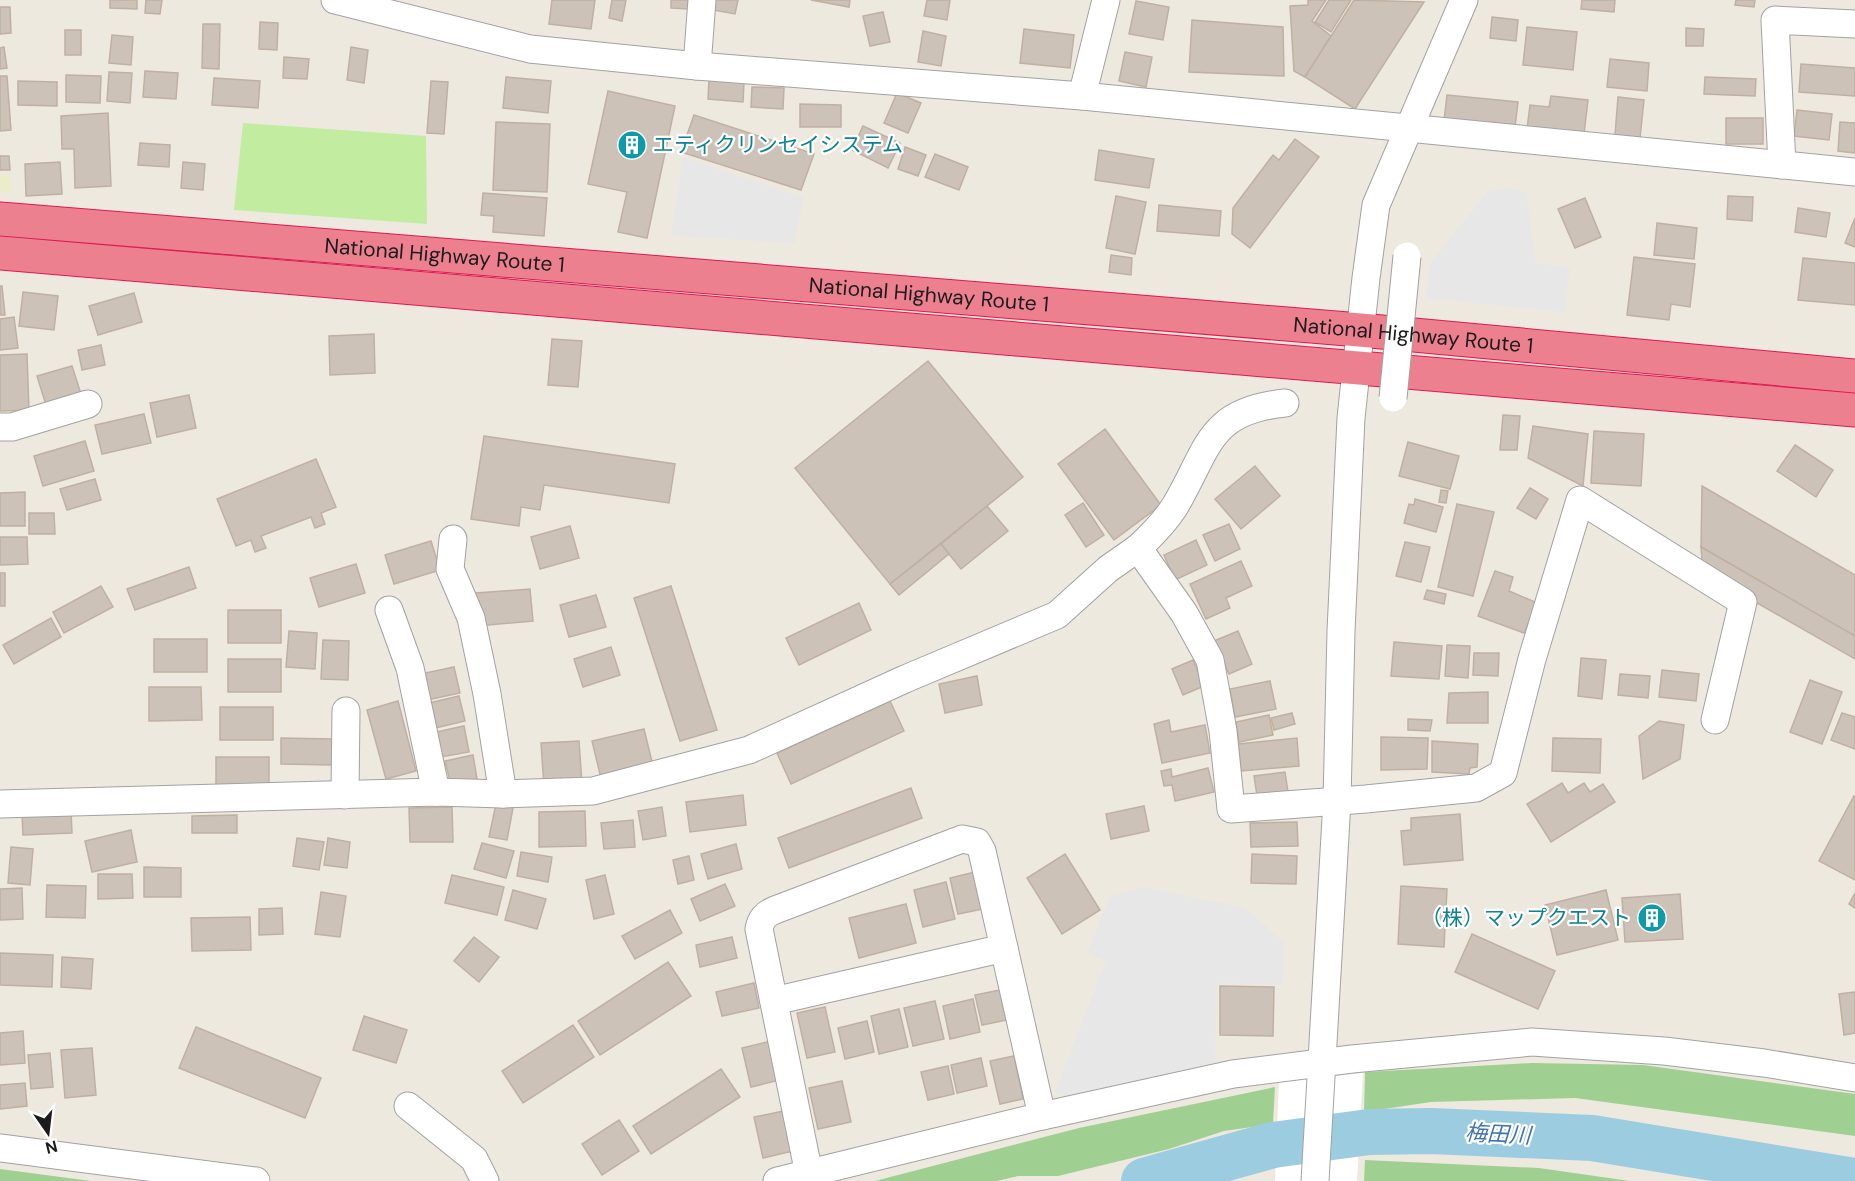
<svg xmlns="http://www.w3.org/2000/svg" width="1855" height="1181" font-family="'DM Sans','Noto Sans JP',sans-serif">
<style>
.farmland{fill:#eaeec8}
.grass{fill:#c2eca0}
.forest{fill:#a0d091}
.parking{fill:#e7e7e7}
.pier{fill:#fff}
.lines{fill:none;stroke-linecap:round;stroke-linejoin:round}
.river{stroke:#9cccdf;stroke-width:46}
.building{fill:#cdc2b8;stroke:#c0b0a1;stroke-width:1.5}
.minor-casing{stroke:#a2a2a2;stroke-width:29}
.highway-casing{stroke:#e01852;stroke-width:35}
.minor{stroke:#fff;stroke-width:27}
.highway{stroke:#ec808f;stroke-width:33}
.minor-bridge-casing{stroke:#a2a2a2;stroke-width:29;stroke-linecap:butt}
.minor-bridge{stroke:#fff;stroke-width:27}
.labels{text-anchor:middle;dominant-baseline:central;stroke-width:4.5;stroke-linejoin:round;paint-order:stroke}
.culture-label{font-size:21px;fill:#0d838f;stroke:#fff;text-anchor:start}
.street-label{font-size:21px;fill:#1b1b1b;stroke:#fff}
.water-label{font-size:22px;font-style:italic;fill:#4273af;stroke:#fff}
</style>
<rect width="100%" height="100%" fill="#ede9df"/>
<polygon class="farmland" points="10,175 11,192 0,191 0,176"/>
<polygon class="grass" points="243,123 426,136 427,224 234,210"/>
<g class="forest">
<polygon points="1532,1063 1643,1065 1855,1094 1855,1136 1575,1098 1431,1102 1364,1112 1365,1072"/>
<polygon points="1275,1087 1273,1124 1224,1131 1169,1149 1058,1176 1018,1176 997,1181 875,1181 1079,1128"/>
<polygon points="1365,1160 1539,1168 1630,1181 1364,1181"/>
<polygon points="0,1169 91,1181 0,1181"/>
</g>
<g class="parking">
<polygon points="683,157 804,198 794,243 671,236"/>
<polygon points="1511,188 1526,193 1536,263 1570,268 1565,312 1426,298 1430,263 1487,192"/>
<polygon points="1143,887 1245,908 1284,942 1283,985 1217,983 1215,1062 1066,1096 1055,1092 1106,961 1088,953 1109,897"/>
</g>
<polygon class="pier" points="1363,1073 1357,1181 1275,1181 1279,1082"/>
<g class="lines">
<polyline class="river" points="1144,1181 1273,1145 1369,1132 1431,1131 1592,1138 1854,1181"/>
</g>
<g class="building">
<polygon points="110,0 137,0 137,9 110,8"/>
<polygon points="146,0 162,0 160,14 145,13"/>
<polygon points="552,0 595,0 591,29 549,24"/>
<polygon points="612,0 626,0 622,21 609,18"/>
<polygon points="671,0 689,0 689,9 671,8"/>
<polygon points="715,0 738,0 735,14 713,10"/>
<polygon points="811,0 850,0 849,7"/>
<polygon points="927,0 950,0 947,20 924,16"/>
<polygon points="1308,0 1326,0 1312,21 1331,36 1305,77 1294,71 1290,6 1308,5"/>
<polygon points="1329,0 1351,0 1331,32 1315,22"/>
<polygon points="1354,0 1424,2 1355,109 1305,77"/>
<polygon points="1582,0 1615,0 1614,12 1581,9"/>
<polygon points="1736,0 1755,0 1754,7 1735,5"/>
<polygon points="1136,1 1169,7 1163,40 1129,34"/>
<polygon points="0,7 10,7 11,33 0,34"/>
<polygon points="883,12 890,42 870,46 863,16"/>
<polygon points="1492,17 1518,20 1516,41 1490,38"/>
<polygon points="1192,20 1283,27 1284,76 1189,72"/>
<polygon points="260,22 278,23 277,50 259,49"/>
<polygon points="203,24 220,24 219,69 202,68"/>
<polygon points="1527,27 1577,32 1573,70 1523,65"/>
<polygon points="1686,28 1704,29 1703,46 1686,46"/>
<polygon points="1024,29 1074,35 1070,68 1020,63"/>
<rect x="65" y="30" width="16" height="25"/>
<polygon points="923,31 946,36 941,66 918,62"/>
<polygon points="112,35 133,37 131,65 109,63"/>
<polygon points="4,47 7,68 0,69 0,48"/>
<polygon points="351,47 368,50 364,83 347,80"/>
<polygon points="1125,52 1152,57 1146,87 1119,81"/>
<polygon points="284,57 309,59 307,79 283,78"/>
<polygon points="1610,59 1649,63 1647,91 1607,87"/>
<polygon points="1801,64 1855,68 1855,96 1799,92"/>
<polygon points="145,71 178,73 176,99 143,97"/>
<polygon points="109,72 132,73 130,103 107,101"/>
<polygon points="66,75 101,76 100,103 66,102"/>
<polygon points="0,76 7,76 11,130 0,131"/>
<polygon points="506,77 551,81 548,113 503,108"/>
<polygon points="1705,77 1756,79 1755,96 1704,94"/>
<polygon points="214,78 260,81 258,108 212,105"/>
<polygon points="709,80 744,82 743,102 708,99"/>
<polygon points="18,81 57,82 57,106 18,105"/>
<polygon points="431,81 448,82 444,134 427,133"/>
<polygon points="752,87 784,88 783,109 751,107"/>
<polygon points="608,91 675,106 647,238 618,232 627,192 588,184"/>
<polygon points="897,93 921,103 908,133 884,123"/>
<polygon points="1447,95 1518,102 1515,127 1444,121"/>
<polygon points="1551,96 1588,100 1584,134 1527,129 1530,105 1549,107"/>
<polygon points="1618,97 1644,100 1640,138 1615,135"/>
<polygon points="800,104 841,105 841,127 800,127"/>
<polygon points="1797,110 1832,114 1829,140 1794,136"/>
<polygon points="108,113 111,186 75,188 74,149 62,149 61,116"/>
<polygon points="694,115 814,154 801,190 681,152"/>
<rect x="1726" y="118" width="37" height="26"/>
<polygon points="496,122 550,124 547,192 493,190"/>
<polygon points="1840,122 1855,123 1855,153 1838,151"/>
<polygon points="863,126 900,143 888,168 852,150"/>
<polygon points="1295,139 1319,157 1250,248 1232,234 1233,208 1273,155 1279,160"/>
<polygon points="140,143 170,145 169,167 138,165"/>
<polygon points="905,147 926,155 918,176 898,169"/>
<polygon points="1099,150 1154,159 1149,188 1095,180"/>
<polygon points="935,154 968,167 959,190 925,177"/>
<polygon points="0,156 9,156 10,170 0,170"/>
<polygon points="60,162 62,194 26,196 25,164"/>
<polygon points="183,162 205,164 203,190 181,188"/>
<polygon points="483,193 547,198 544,236 493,232 494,216 481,215"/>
<polygon points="1116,196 1146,202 1135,254 1106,248"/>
<polygon points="1728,196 1753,197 1752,221 1727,219"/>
<polygon points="1585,198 1601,237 1575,248 1558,209"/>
<polygon points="1159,205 1221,211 1219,236 1157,231"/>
<polygon points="1798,208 1830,213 1826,237 1795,232"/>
<polygon points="1855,218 1855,247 1845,243"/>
<polygon points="1657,223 1697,228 1694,259 1654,255"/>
<polygon points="1111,255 1132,258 1131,275 1109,272"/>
<polygon points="1634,257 1695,264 1690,307 1671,304 1669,320 1627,315"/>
<polygon points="1803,258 1855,263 1855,305 1798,300"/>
<polygon points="0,286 2,286 5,315 0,315"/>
<polygon points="23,292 58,296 54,330 19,326"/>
<polygon points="134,293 142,322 98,335 89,306"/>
<polygon points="14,317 18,348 0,350 0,319"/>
<polygon points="374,334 375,373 330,375 329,336"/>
<polygon points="552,339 582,341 578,387 548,385"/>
<polygon points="101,345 105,365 82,370 78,350"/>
<polygon points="27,354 29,410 0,411 0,355"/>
<polygon points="928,361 1023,477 890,584 795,468"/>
<polygon points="72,366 81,394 46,405 37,376"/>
<polygon points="189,395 196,428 157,437 150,403"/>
<polygon points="144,414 151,443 102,454 95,425"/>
<polygon points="1503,415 1520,416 1517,450 1500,450"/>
<polygon points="1533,426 1588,434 1583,486 1528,458"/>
<polygon points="1105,429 1161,505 1114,540 1058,464"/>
<polygon points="1594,431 1644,434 1641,486 1591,483"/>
<polygon points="484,436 675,464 669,503 544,485 540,510 521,507 519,526 471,519"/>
<polygon points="85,441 94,471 43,486 34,456"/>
<polygon points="1408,442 1459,456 1450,489 1399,476"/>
<polygon points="1795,445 1833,470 1816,497 1777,471"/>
<polygon points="316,459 336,507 321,513 325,524 315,528 311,517 261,536 266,548 255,552 251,540 236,546 217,499"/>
<polygon points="1255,466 1280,496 1241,529 1215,499"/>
<polygon points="95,479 101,500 67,510 60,489"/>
<polygon points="1702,486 1855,575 1855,636 1701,547"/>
<polygon points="1530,488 1548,499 1536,519 1517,508"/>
<polygon points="1441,490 1448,491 1446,503 1439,502"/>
<polygon points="25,492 25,526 0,526 0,493"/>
<polygon points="1415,499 1443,507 1436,532 1404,523 1409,504 1414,505"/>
<polygon points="1083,503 1104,535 1086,547 1065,515"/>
<polygon points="1457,504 1494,512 1473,596 1438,587"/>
<polygon points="987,506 1008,531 961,569 941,544"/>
<polygon points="29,513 54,513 55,534 29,534"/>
<polygon points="1229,524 1240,549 1215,561 1203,535"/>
<polygon points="570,526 579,558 540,569 531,537"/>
<polygon points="0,537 27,537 28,564 0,565"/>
<polygon points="1196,540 1207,565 1175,580 1164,555"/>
<polygon points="431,541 440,570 394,584 385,555"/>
<polygon points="1405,542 1430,547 1421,582 1396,576"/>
<polygon points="941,544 949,554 899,595 890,584"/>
<polygon points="1701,547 1855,636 1855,659 1703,572"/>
<polygon points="1241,561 1252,586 1226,598 1230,608 1206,619 1190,584"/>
<polygon points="356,564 365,593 319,607 310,578"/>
<polygon points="189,567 196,588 135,610 127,589"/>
<polygon points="1495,571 1513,577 1509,591 1537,603 1524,633 1478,616"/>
<rect x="0" y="573" width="5" height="33"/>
<polygon points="101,586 113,607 64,633 53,612"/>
<polygon points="671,586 717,730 680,741 634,598"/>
<polygon points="530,589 533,621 478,626 476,593"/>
<polygon points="1427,590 1446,594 1444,604 1424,599"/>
<polygon points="596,595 606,627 569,637 560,605"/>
<polygon points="859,603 871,630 799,665 786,638"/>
<rect x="228" y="610" width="53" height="33"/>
<polygon points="51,618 61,637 14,664 3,645"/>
<polygon points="289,631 317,633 315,669 286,667"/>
<polygon points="1238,631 1252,664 1229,674 1214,641"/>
<rect x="154" y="639" width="53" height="33"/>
<polygon points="323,640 349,641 348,680 321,679"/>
<polygon points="1394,642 1442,646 1439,679 1391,676"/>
<polygon points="1447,645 1470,646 1468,678 1445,676"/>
<polygon points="611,647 620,675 583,687 574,659"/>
<polygon points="1474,653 1499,653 1498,676 1473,675"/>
<polygon points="1581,658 1606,660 1602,699 1578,696"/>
<rect x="228" y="659" width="53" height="33"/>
<polygon points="1193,660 1204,686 1183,695 1172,669"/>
<polygon points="454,667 460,693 427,700 421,674"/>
<polygon points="1662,670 1699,674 1696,701 1659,697"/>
<polygon points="1620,674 1650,676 1648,698 1618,695"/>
<polygon points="977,676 982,705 945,713 939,684"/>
<polygon points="1810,680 1842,692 1822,744 1790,732"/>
<polygon points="1270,681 1276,709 1235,717 1230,689"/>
<polygon points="149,687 201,687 202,720 149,721"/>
<polygon points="1488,692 1488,723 1447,723 1449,693"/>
<polygon points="459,696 465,721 435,728 429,703"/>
<polygon points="398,701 416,771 386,779 367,710"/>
<polygon points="890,701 904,731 791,784 777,753"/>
<rect x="220" y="707" width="53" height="33"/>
<polygon points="1292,713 1295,724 1274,730 1271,718"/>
<polygon points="1842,713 1855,717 1855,749 1831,740"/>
<polygon points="1269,715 1273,735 1239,742 1236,722"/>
<polygon points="1408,719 1432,720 1430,731 1408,730"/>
<polygon points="1169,720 1171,732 1205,725 1210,753 1162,763 1154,724"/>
<polygon points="1659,721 1684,725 1680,759 1643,779 1639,736"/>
<polygon points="464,726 469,752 441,757 436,732"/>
<polygon points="644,729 653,766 601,778 592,741"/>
<polygon points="1381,737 1428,738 1427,769 1381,770"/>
<polygon points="281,738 332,739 332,765 281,764"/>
<polygon points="1297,738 1299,766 1241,771 1238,744"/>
<polygon points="1553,738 1601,739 1600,773 1552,771"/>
<polygon points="579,741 582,784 544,787 541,743"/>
<polygon points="1432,741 1478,744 1477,767 1470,768 1469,774 1432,772"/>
<polygon points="473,755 477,779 451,785 445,761"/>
<rect x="216" y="757" width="53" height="33"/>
<polygon points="1208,768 1214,792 1175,801 1172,785 1164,786 1161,771 1171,769 1172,777"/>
<polygon points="1285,772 1288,792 1257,796 1254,776"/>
<polygon points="1562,783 1568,793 1584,783 1590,792 1603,784 1615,802 1551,842 1527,804"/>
<polygon points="911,788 922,818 789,868 778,838"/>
<polygon points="743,795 746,825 690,832 686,802"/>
<polygon points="1854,796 1855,797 1855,880 1819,861"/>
<polygon points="496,804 513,808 507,840 489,837"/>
<polygon points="1144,806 1149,831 1111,839 1106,814"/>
<polygon points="452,807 453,842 410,842 409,808"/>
<polygon points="662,807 666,836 643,840 638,811"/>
<polygon points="71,811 72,833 23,835 22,813"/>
<polygon points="585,811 586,846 539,847 539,812"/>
<polygon points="1460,814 1463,860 1404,865 1401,831 1411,830 1411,818"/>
<polygon points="237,815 237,833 192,833 192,816"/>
<polygon points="633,820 635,847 604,849 601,823"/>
<polygon points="1297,822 1298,846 1251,847 1250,823"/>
<polygon points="131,830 137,862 92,872 85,841"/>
<polygon points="297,838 324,842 319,870 293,866"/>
<polygon points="328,838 350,842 347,868 324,865"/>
<polygon points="482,843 514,851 506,878 474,869"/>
<polygon points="736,844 742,869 708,879 701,854"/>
<polygon points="11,847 33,849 30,885 8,883"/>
<polygon points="521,852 552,857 548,882 517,876"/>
<polygon points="1065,854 1100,910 1062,934 1027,878"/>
<polygon points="1252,854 1297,856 1296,884 1251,883"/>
<polygon points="689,856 694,880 678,884 673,860"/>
<polygon points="144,867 181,868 181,897 144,897"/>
<polygon points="975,872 983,909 958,914 950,878"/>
<polygon points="98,874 132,874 133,898 98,899"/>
<polygon points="452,875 504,887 497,915 445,903"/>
<polygon points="605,875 614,914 594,919 586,880"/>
<polygon points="946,882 955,919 923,927 914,890"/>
<polygon points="725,884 735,906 700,921 691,899"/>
<polygon points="47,885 86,886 85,918 46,917"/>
<polygon points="1401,886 1447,889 1444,947 1398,944"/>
<polygon points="22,888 23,919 0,920 0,889"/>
<polygon points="513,890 546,899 537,929 505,920"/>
<polygon points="1606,890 1618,940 1557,955 1545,905"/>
<polygon points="321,892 346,896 340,937 315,934"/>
<polygon points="1855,893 1855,908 1849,904"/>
<polygon points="1680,894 1683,939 1625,942 1622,898"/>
<polygon points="906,904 916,943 859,958 849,918"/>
<polygon points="282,908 283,934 259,935 259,909"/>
<polygon points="670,910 682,933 635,959 622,936"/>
<polygon points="250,917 251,950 192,951 191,918"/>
<polygon points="1472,934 1555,971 1538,1009 1455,972"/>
<polygon points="474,937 499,957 479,982 454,961"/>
<polygon points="732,937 737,958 700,967 696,945"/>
<polygon points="0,953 53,955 52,987 0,985"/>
<polygon points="62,957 93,959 91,989 61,987"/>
<polygon points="668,962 691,996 600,1055 578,1021"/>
<polygon points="754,983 759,1008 722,1016 716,992"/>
<polygon points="1220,986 1274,987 1273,1036 1220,1035"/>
<polygon points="1005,989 1012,1019 982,1025 975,995"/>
<polygon points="1855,992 1855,1033 1844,1035 1839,994"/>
<polygon points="973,999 980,1032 950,1039 943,1006"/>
<polygon points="935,1001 944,1039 913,1046 904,1008"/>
<polygon points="825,1007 835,1052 807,1058 797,1013"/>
<polygon points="899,1009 908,1047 879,1054 871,1016"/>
<polygon points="364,1016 407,1030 396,1063 353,1050"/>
<polygon points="867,1021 874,1052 845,1059 838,1028"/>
<polygon points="573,1025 594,1057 523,1103 502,1071"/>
<polygon points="196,1027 321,1078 305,1118 179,1068"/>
<polygon points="23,1031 25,1063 0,1065 0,1033"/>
<polygon points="771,1041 780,1080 751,1087 742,1048"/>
<polygon points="92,1048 96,1095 65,1098 61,1050"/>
<polygon points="50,1053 53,1087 31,1089 28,1055"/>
<polygon points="1014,1056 1023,1099 1000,1104 990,1061"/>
<polygon points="981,1058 987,1086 957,1093 951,1065"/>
<polygon points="948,1066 954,1094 928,1100 921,1072"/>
<polygon points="721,1069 740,1097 651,1154 633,1126"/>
<polygon points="842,1081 851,1122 818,1129 809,1088"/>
<polygon points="25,1083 27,1106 0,1109 0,1085"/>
<polygon points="784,1111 793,1151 763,1158 754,1117"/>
<polygon points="619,1120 639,1151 602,1175 582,1144"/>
</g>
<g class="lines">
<g class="minor-casing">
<g id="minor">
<polyline points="335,0 530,49 697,66 1082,96 1855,172"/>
<polyline points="697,66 702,0"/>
<polyline points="1082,96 1106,0"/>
<polyline points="1782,165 1775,20 1855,24"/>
<path d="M1285 403C1207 411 1209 449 1175 506 1165 522 1152 535 1138 548L1184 613 1210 660 1223 731 1231 809 1366 799 1476 788 1503 773 1532 659 1580 500 1743 602 1715 720"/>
<polyline points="0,427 12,427 88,404"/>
<polyline points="453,539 450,569 471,618 487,694 503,794"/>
<polyline points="389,610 410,668 436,792"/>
<polyline points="345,795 346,711"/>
<polyline points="0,804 436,792 503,794 593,791 749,750 905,679 1057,615 1108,569 1138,548"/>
<polyline points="774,1001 1004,948"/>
<polyline points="408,1106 474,1159 485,1181"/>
<polyline points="0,1148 256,1181"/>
<path d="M809 1174 759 929C761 919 765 914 775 910L962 839 977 842 982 851 1042 1116"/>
<polyline points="777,1181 1042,1116 1233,1074 1352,1059 1532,1042 1664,1051 1764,1063 1855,1078"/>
<polyline points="1315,1181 1337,801 1341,631 1351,418 1366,278 1376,205 1464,0"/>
</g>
</g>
<g class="highway-casing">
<g id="highway">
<path id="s1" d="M0 219 1360 330 1855 376"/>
<polyline points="0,253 1855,410"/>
</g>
</g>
<use href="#minor" class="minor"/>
<use href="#highway" class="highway"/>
<g class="minor-bridge-casing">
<polyline id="minor-bridge" points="1393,398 1407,256"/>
</g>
<use href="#minor-bridge" class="minor-bridge"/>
</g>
<defs>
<g id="building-disc" transform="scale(1.5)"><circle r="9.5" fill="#0f9aa8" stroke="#fff"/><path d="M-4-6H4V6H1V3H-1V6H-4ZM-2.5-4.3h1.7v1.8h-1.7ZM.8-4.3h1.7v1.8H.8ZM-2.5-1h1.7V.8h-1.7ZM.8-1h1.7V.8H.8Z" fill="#fff"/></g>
</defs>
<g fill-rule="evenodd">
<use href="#building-disc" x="632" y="145"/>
<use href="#building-disc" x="1652" y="918"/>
</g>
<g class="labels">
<g class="culture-label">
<text x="653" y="145">エティクリンセイシステム</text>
<text x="1631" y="918" text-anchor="end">（株）マップクエスト</text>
</g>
<g class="street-label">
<text stroke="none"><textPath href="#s1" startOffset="446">National Highway Route 1</textPath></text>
<text stroke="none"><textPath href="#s1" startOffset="932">National Highway Route 1</textPath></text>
<text stroke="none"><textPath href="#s1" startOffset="1418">National Highway Route 1</textPath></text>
</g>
<g class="water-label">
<text transform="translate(1498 1134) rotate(3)">梅田川</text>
</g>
</g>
<g transform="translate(48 1133) rotate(166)" stroke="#ffffff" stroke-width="4.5" paint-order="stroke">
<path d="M0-4.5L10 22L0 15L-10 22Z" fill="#1b1b1b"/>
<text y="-9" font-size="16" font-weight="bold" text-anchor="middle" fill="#1b1b1b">N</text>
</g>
</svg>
